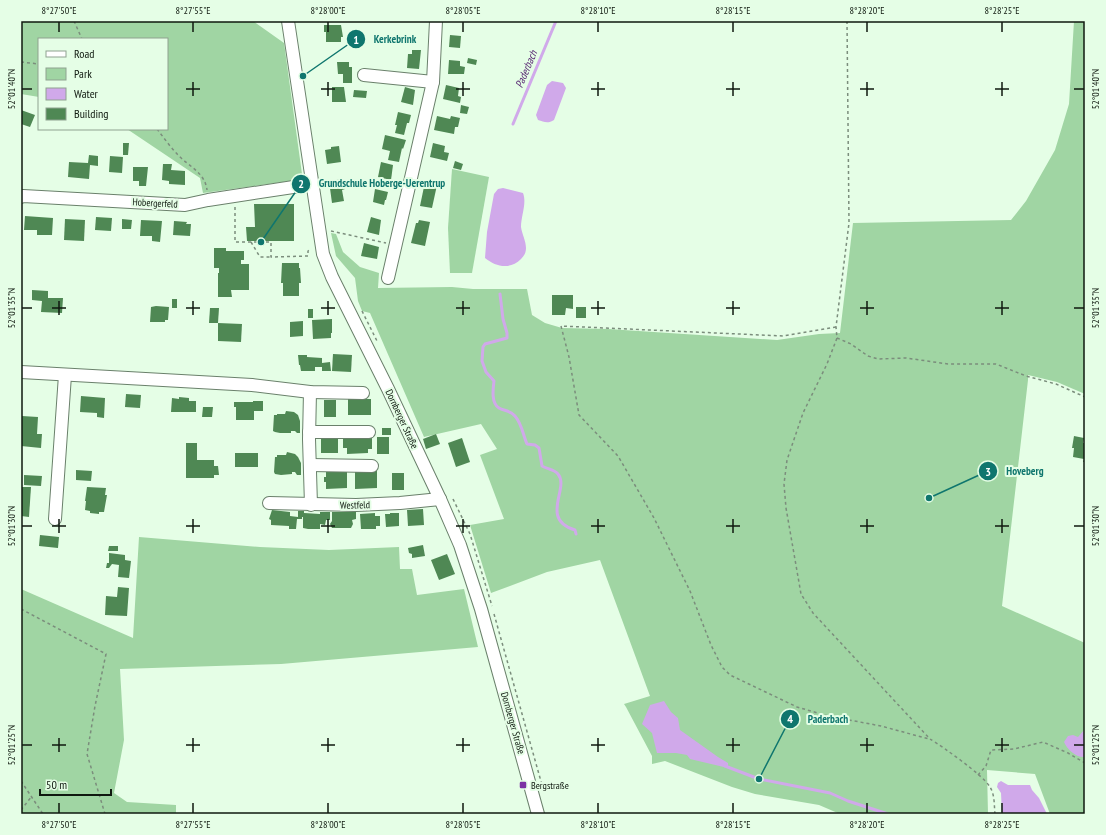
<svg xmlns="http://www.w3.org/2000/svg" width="1106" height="835" font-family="'PT Sans Narrow',sans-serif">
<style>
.green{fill:#a0d5a3}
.water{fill:#d0a9ea}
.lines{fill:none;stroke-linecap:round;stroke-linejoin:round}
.stream{stroke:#d0a9ea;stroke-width:3}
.building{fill:#4f8854}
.minor-casing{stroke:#6a806b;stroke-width:14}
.path{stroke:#7b8d7c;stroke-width:1.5;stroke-dasharray:3 3;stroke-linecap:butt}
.minor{stroke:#fff;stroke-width:12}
.ticks{fill:none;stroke:#0f180f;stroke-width:1.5}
.poi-dot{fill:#7d32a4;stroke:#e5fee6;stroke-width:1.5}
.labels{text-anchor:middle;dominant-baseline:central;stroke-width:4;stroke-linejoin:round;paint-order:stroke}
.street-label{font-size:10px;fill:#0f180f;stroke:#e5fee6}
.poi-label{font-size:10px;fill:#0f180f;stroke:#e5fee6;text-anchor:start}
.water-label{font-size:11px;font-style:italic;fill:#562571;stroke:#e5fee6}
.leader{fill:none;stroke:#0f766e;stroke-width:1.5}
.callout-dot{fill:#0f766e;stroke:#e5fee6;stroke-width:1.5}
.mark-label{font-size:12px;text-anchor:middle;font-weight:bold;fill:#fff}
.callout-label{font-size:11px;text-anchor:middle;font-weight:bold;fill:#0f766e;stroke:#e5fee6;stroke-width:4;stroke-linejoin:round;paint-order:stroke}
.neatline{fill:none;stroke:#0f180f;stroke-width:1.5}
.ticks-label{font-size:10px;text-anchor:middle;fill:#0f180f}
</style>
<rect width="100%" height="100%" fill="#e5fee6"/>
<g class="green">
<polygon points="21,21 253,21 284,43 302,174 297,180 203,193 200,178 127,129 167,129 167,39 39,39 39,97 21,94"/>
<polygon points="1074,21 1085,21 1085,394 1057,382 1028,375 1028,380 1002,606 1085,643 1085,814 1050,814 1035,774 987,770 988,814 840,814 819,805 755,794 732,787 665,761 652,764 652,756 626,707 624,704 650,696 600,560 547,572 491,593 470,525 504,519 480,455 497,449 481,424 424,437 370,313 362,311 358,301 355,278 336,256 331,233 336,234 343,252 360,267 379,273 378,288 452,287 473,289 527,289 532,315 545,323 562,328 608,329 777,340 819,334 840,333 853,223 1011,220 1026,201 1055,150 1069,104"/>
<polygon points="452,169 489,177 472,273 450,273 448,228"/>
<polygon points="139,537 260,547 329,550 399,547 400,569 412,569 417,595 464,589 478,647 281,664 120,669 124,740 114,793 127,802 176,805 176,814 21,814 21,589 133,638"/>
</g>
<g class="water">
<path d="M552 81 563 83 566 88 554 120C548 124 544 122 538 120L536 115 547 85Z"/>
<path d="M503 188 523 193C527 203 521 216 521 227 522 234 526 241 526 248 526 253 524 256 521 259 510 270 496 267 485 258L487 232 494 194 498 189Z"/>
<polygon points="664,701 671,712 678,718 680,730 718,757 728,763 728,768 690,759 687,755 676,753 657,753 652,733 642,724 650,705"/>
<path d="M1085 729V757C1076 758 1067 749 1064 742L1068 736 1073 735 1078 737Z"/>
<polygon points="1001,781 1008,785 1030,785 1032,790 1039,798 1047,814 1002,814 1001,793 997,787 998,783"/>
</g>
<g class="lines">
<g class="stream">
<polyline points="513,124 556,21"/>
<path d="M500 294 503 319 507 333V338L485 344 483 347 482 361 486 372 494 381C493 389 491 403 499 408 504 411 510 410 515 416 522 424 523 435 527 444L535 445 539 448 542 466C547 469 554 469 558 474 570 488 539 519 575 530L576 534"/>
<polyline points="725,766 759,779 830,793 848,801 888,814"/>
</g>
</g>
<g class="building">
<polygon points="324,25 341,25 343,37 341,37 341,42 326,42 326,32 324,32"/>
<polygon points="450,35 461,36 460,48 449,47"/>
<polygon points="412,50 421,50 419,69 407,68 408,54 412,54"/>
<polygon points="468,58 477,60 476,65 467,63"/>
<polygon points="449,60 460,61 460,66 465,67 464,74 448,74"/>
<polygon points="337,62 349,62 349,67 352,67 352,83 343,83 343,74 338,74"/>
<polygon points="446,85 459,88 458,96 461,97 460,103 443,99"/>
<polygon points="332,87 344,87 346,102 332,102"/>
<polygon points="405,87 415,90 413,105 401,102"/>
<polygon points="354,90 367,91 366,98 353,97"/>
<polygon points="461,105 469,107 467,114 460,113"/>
<polygon points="21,110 35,115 30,127 21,124"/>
<polygon points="398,112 411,115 409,123 407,123 404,135 395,133 397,125 395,125"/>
<polygon points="437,116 450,119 451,116 460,118 458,127 455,127 454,134 434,130"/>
<polygon points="385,135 406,140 403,149 402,148 399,162 388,160 390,151 382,149"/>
<polygon points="123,143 129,143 128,155 123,155"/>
<polygon points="433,143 445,146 444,152 449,153 447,161 430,157"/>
<polygon points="339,146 341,162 327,164 325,150 331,149 331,147"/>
<polygon points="89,155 98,156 98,166 90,165 89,179 68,177 69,162 88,163"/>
<polygon points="110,156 123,157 122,173 109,172"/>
<polygon points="455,161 463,164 461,170 453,168"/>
<polygon points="381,162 393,165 391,180 378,177"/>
<polygon points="163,164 172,164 171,170 185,171 185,185 169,184 169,181 162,180"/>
<polygon points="133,167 148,167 146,186 139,186 139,181 133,181"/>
<polygon points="343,179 345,189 342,190 344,201 332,203 329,181"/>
<polygon points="425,182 437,185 432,208 420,206"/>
<polygon points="375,189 388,192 386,200 385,200 384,205 373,202"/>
<polygon points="254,204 294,204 294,241 247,241 246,227 255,227"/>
<polygon points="25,216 53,218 52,235 37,235 37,230 24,230"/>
<polygon points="96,217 112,218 111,231 95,230"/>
<polygon points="371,217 381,220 379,235 367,232"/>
<polygon points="65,219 85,220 84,241 64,240"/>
<polygon points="122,219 132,220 131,229 122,229"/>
<polygon points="141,220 162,221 160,242 152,241 152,236 140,236"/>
<polygon points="419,220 430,222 425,246 411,243 416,223 418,223"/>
<polygon points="174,221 187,222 186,224 191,224 190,236 173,235"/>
<polygon points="364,243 379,247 377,259 361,256"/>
<polygon points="214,248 226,248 226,251 244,251 244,260 241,260 241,264 249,264 249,290 231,290 232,297 218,297 218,273 219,273 219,268 214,268"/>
<polygon points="282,263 299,263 299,268 300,268 301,283 299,283 299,296 283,296 283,283 281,283"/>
<polygon points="32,290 48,291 48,298 63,298 62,313 41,312 42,301 32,300"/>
<polygon points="552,295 573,295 573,309 566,308 565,315 552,315"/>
<rect x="172" y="299" width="5" height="9"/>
<polygon points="156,306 169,307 168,320 165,320 165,322 150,322 151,307"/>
<rect x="576" y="307" width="10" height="11"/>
<polygon points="210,308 219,308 218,323 209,323"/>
<rect x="308" y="309" width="5" height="9"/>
<polygon points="332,319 332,333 331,333 331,338 313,339 312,320"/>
<polygon points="303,321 303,336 290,337 290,322"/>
<polygon points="218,323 242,324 241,342 218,341"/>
<polygon points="333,354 352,355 351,372 332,371"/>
<polygon points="298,355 307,355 307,357 322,358 322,363 330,362 331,371 322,371 322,367 315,367 315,371 301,371 300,365 299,365"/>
<polygon points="126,394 141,395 140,408 125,407"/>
<polygon points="81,396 105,398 104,418 97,417 97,413 80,412"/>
<polygon points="179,397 189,398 189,401 196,401 196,412 171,412 172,398 179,399"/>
<rect x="348" y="399" width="23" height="16"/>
<rect x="324" y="400" width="12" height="17"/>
<polygon points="253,401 263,401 263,411 254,411 254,420 236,420 236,407 234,407 234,402 253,402"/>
<polygon points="203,407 213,407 212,417 202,417"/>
<polygon points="286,411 294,412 298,415 300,421 300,433 297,433 295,431 291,431 291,433 280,433 275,432 273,431 274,415 277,415 277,414 285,414"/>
<polygon points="22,416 38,417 37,434 42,434 41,448 21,446"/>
<rect x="382" y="428" width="9" height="7"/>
<polygon points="436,434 440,444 426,449 423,439"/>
<polygon points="338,436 338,453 321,453 321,437"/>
<polygon points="1074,436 1084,438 1083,443 1085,443 1085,462 1083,462 1084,459 1073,457 1074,448 1072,448"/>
<polygon points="372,437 372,449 368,449 368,453 347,454 347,448 343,448 343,438"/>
<rect x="377" y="437" width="12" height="17"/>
<polygon points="462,438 470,462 456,467 448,443"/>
<polygon points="186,443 197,443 197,460 214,460 214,466 218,466 219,475 214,475 214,478 186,478"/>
<polygon points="287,452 295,454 298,457 301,463 301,475 297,475 295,472 292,472 292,474 281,475 275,474 274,472 275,457 277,457 277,455 286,455"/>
<rect x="235" y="453" width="23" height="14"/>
<polygon points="76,470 92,471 91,481 76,480"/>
<polygon points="347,471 347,488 326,489 326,482 324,482 324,477 326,477 326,472"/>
<polygon points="366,471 377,471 377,488 355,489 355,472"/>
<rect x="392" y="473" width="12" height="17"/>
<polygon points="24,475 42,476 41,486 24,485"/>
<polygon points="21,487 31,487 29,517 21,516"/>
<polygon points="87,487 106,488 105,495 107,495 104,512 99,512 99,514 90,513 90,511 85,510 86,501 85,501"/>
<polygon points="423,509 424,525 408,526 407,510"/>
<polygon points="272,510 290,512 290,516 298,517 298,511 304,511 304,513 320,514 320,512 330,512 330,520 326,520 325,525 320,524 320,529 308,529 303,528 303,517 302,517 302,519 297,519 296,529 289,529 289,526 271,525 271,520 269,519"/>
<polygon points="332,512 356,512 356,519 352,520 353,524 351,528 332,528 330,524 332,521"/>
<polygon points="375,513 375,516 380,516 380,526 376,526 376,529 361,529 360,514"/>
<polygon points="390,513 399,513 399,526 386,527 385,514 390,514"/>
<polygon points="40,535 59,537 58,548 39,546"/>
<polygon points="423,545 425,556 412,558 412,554 409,553 408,548"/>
<polygon points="109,546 118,546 118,551 108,551"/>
<polygon points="109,553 125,555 125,560 131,561 129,578 118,577 119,565 112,564 109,568 106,568 107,563 109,563"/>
<polygon points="447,554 455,574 439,580 431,560"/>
<polygon points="118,587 129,588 127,616 105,615 106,596 117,597"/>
</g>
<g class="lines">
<g class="minor-casing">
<g id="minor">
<polyline points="288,21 323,254 332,277 388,389 440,499 460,545 481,609 538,814"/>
<polyline points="364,75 433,82"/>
<polyline points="21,197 23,196 185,205 208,200 313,184"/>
<polyline points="388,278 433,82 436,21"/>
<polyline points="21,372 252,385 310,392 363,393"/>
<polyline points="310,392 309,439 311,505"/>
<polyline points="309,432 369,432"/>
<polyline points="310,465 372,466"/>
<polyline points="269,503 356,505 400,503 440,499"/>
<polyline points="55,519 65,375"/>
</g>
</g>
<g class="path">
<polyline points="74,21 82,39"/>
<path d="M847 21 849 223 836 327 837 338 827 364 803 413 787 460 784 484 786 508 801 594 813 613 930 739C943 747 983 775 990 787 995 795 994 805 995 814"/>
<polyline points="21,62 39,64"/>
<path d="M157 129C164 138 171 148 179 156 190 167 205 173 207 190"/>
<polyline points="235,207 235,242 271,242 271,257 308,256 308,251 311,249"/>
<polyline points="331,231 386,243"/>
<polyline points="251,242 260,257 271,257"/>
<polyline points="362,311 378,343"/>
<polyline points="836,327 783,336 561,326 569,357 579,415 618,456 654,518 690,591 711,645 722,667 730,675 797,707 828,716 881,726 929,739"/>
<polyline points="837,338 851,344 868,356 878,359 906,358 948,364 996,364 1026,376 1056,384 1085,397"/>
<polyline points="453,499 470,534 492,606"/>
<polyline points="21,609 106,654 95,706 87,754 105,814"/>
<polyline points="494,614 542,785"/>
<polyline points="978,775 986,766 991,750 1014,749 1043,742 1068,753 1085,763"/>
<polyline points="21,781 43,814"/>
<polyline points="21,810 32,796"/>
</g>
<use href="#minor" class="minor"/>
</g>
<path class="ticks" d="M59 22V32M193 22V32M328 22V32M463 22V32M598 22V32M733 22V32M867 22V32M1002 22V32M193 82V96M328 82V96M463 82V96M598 82V96M733 82V96M867 82V96M1002 82V96M22 89H32M186 89H200M321 89H335M456 89H470M591 89H605M726 89H740M860 89H874M995 89H1009M1074 89H1084M59 301V315M193 301V315M328 301V315M463 301V315M598 301V315M733 301V315M867 301V315M1002 301V315M22 308H32M52 308H66M186 308H200M321 308H335M456 308H470M591 308H605M726 308H740M860 308H874M995 308H1009M1074 308H1084M59 519V533M193 519V533M328 519V533M463 519V533M598 519V533M733 519V533M867 519V533M1002 519V533M22 526H32M52 526H66M186 526H200M321 526H335M456 526H470M591 526H605M726 526H740M860 526H874M995 526H1009M1074 526H1084M59 738V752M193 738V752M328 738V752M463 738V752M598 738V752M733 738V752M867 738V752M1002 738V752M22 745H32M52 745H66M186 745H200M321 745H335M456 745H470M591 745H605M726 745H740M860 745H874M995 745H1009M1074 745H1084M59 803V813M193 803V813M328 803V813M463 803V813M598 803V813M733 803V813M867 803V813M1002 803V813"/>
<rect class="poi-dot" x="519" y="781" width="8" height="8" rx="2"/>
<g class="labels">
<g class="street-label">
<text transform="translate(155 203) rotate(3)">Hobergerfeld</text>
<text transform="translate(402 419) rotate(65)">Dornberger Straße</text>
<text transform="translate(355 505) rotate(-1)">Westfeld</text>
<text transform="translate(513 723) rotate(74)">Dornberger Straße</text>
</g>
<g class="poi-label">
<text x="531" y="785">Bergstraße</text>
</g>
<g class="water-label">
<text transform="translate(526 69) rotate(-67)">Paderbach</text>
</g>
</g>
<path class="leader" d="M303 76L356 39M261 242L301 184M929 498L988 471M759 779L790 719"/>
<g class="callout-dot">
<circle cx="303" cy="76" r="4"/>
<circle cx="261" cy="242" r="4"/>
<circle cx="929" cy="498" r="4"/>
<circle cx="759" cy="779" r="4"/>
<circle cx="356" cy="39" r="10"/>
<circle cx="301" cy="184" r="10"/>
<circle cx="988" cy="471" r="10"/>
<circle cx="790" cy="719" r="10"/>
</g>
<g class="mark-label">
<text x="356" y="44">1</text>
<text x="301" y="188">2</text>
<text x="988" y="476">3</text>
<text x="790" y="723">4</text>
</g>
<g class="callout-label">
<text x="395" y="43">Kerkebrink</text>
<text x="382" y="187">Grundschule Hoberge-Uerentrup</text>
<text x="1025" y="475">Hoveberg</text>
<text x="828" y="723">Paderbach</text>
</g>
<rect width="1106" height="835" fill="none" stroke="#e5fee6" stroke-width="44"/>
<rect x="38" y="38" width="130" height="92" fill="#e5fee6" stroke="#8fa290"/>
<rect x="46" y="51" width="20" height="6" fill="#ffffff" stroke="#8fa290"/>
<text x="74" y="58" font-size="12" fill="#0f180f">Road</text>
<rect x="46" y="68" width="20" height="12" fill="#a0d5a3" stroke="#8fa290"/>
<text x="74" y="78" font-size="12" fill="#0f180f">Park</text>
<rect x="46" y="88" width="20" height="12" fill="#d0a9ea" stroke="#8fa290"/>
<text x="74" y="98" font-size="12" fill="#0f180f">Water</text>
<rect x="46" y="108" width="20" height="12" fill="#4f8854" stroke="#8fa290"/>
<text x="74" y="118" font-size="12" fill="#0f180f">Building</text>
<path d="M40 789v6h71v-6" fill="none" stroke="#0f180f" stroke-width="2"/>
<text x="46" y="789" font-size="12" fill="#0f180f" stroke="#e5fee6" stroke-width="3" paint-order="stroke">50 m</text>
<rect x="22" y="22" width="1062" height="791" class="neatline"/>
<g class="ticks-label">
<text x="59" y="14">8°27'50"E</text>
<text x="193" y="14">8°27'55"E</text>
<text x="328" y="14">8°28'00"E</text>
<text x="463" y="14">8°28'05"E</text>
<text x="598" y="14">8°28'10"E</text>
<text x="733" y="14">8°28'15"E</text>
<text x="867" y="14">8°28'20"E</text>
<text x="1002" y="14">8°28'25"E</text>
<text transform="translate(11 89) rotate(-90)" y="4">52°01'40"N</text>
<text transform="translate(1095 89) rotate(-90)" y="4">52°01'40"N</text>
<text transform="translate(11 308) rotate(-90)" y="4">52°01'35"N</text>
<text transform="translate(1095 308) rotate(-90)" y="4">52°01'35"N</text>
<text transform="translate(11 526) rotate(-90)" y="4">52°01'30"N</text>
<text transform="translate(1095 526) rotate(-90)" y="4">52°01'30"N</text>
<text transform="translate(11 745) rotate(-90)" y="4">52°01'25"N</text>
<text transform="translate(1095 745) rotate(-90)" y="4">52°01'25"N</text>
<text x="59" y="828">8°27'50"E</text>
<text x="193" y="828">8°27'55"E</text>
<text x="328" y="828">8°28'00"E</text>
<text x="463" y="828">8°28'05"E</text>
<text x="598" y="828">8°28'10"E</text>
<text x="733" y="828">8°28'15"E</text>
<text x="867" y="828">8°28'20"E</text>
<text x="1002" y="828">8°28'25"E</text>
</g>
</svg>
